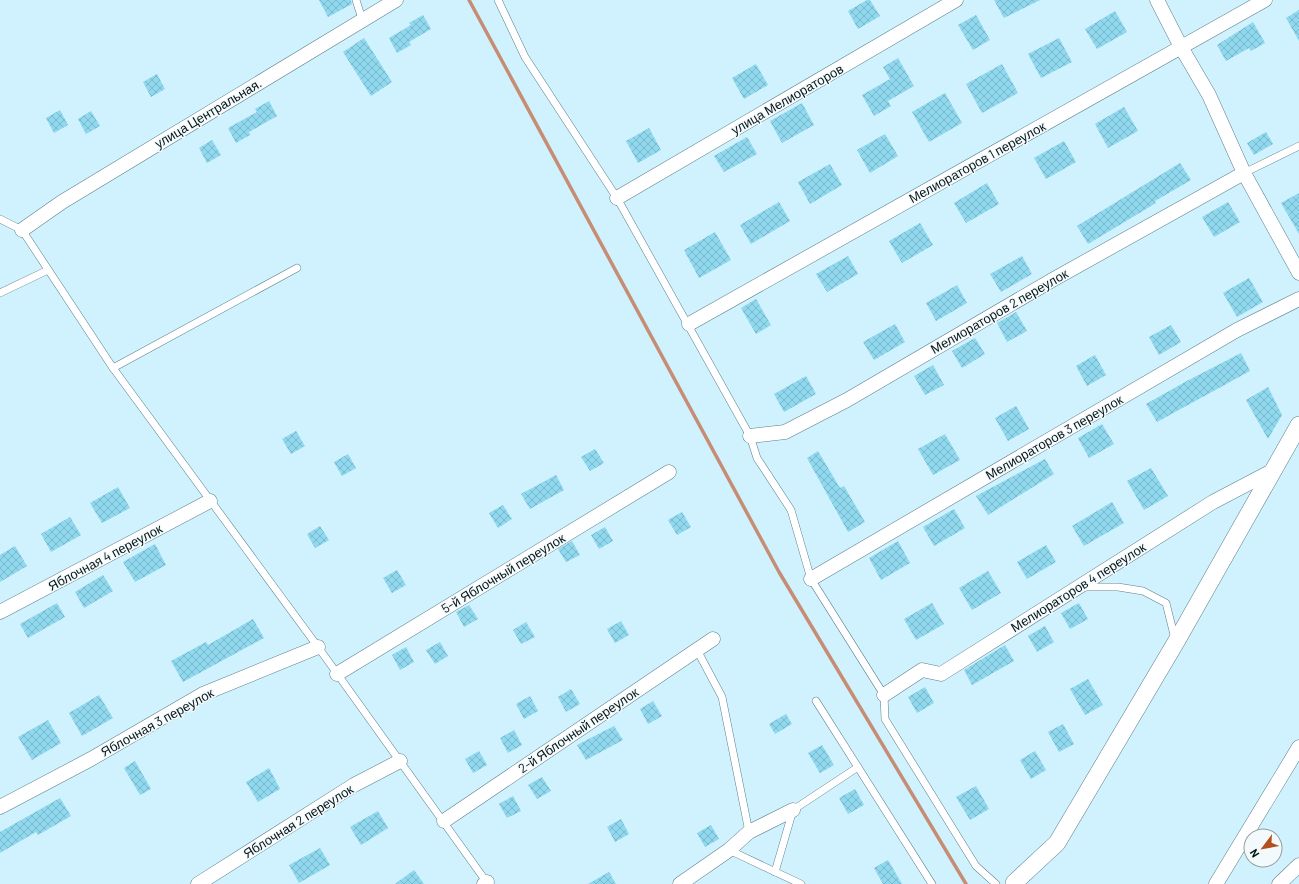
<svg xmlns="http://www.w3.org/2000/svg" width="1299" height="884" font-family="Barlow,sans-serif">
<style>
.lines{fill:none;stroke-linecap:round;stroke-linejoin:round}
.stream{stroke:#c68d74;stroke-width:3.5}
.building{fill:url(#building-cross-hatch)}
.service-casing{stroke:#5e7f89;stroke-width:8}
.minor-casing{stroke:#5e7f89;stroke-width:15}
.tertiary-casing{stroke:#5e7f89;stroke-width:18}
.service{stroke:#fff;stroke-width:7}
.minor{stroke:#fff;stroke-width:14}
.tertiary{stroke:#fff;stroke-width:17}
.labels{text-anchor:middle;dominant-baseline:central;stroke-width:3;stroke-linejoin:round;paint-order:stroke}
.street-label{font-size:13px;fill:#071418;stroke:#f3fafc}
</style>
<defs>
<pattern id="building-cross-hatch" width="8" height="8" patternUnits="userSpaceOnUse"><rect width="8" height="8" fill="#8fd8ee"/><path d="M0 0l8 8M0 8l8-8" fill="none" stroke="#7ab8cb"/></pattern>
</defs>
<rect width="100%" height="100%" fill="#cff2fe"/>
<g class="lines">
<polyline class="stream" points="469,0 779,572 966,884"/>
</g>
<g class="building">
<polygon points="319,0 351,0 352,4 328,17"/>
<polygon points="867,0 870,0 880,16 858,29 848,11"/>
<polygon points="994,0 1040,0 1004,18"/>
<polygon points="1299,10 1299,41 1286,18"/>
<polygon points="1115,11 1127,32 1097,49 1085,29"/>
<polygon points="423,15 431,29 409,42 411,45 397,53 389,38 411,25 409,23"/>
<polygon points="976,15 990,40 973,50 958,25"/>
<polygon points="1253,22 1265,43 1251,51 1249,48 1226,61 1217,45"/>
<polygon points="364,38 392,82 371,96 343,52"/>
<polygon points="1059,38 1072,62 1041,78 1028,54"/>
<polygon points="898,58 914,86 888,101 891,106 874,116 862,95 890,79 883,67"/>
<polygon points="756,64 768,85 744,99 732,78"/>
<polygon points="1002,64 1018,93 982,113 966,84"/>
<polygon points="157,74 165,89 151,97 143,82"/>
<polygon points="945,93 962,123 929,142 912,112"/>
<polygon points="269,101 277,116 249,132 250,135 236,143 228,128 257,112 255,109"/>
<polygon points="802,103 814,125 782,143 770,121"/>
<polygon points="1124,107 1138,131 1108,148 1095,124"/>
<polygon points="60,110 68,125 54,133 46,118"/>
<polygon points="91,111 100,126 86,134 78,119"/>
<polygon points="649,128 661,150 638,163 626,141"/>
<polygon points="1266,132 1273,144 1254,155 1247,143"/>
<polygon points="885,134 898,156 870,173 857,150"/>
<polygon points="747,137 757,154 724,172 714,156"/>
<polygon points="212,140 221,155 207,163 199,148"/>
<polygon points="1064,141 1076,162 1046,179 1034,158"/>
<polygon points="1180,163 1191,180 1155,201 1156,203 1088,244 1077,226"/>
<polygon points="830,164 842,185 810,204 798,182"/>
<polygon points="987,183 999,204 966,223 954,203"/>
<polygon points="1299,193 1299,234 1281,203"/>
<polygon points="779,202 790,221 751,244 740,225"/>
<polygon points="1228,202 1240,222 1214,237 1202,217"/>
<polygon points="920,223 933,245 902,263 889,241"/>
<polygon points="715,232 731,260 699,278 684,250"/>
<polygon points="848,256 858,274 827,292 816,274"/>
<polygon points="1022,256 1032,274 1001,292 990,274"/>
<polygon points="1249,278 1263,302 1237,317 1223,293"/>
<polygon points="957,285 967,303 936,321 926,303"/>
<polygon points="756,299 771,325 756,334 741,308"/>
<polygon points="1016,312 1027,331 1007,342 997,323"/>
<polygon points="895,324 905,342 874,360 863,342"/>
<polygon points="1171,325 1181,342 1159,355 1149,337"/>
<polygon points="975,338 985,354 962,368 952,351"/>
<polygon points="1241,353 1250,371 1157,422 1146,404 1185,382"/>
<polygon points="1095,355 1106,375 1087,386 1076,366"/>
<polygon points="933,365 944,385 925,395 914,376"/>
<polygon points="806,376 816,394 784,412 774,394"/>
<polygon points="1268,387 1282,415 1268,439 1246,400"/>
<polygon points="1016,406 1029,429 1008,441 995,418"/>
<polygon points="1102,424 1114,444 1089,458 1078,438"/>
<polygon points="296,431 305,446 291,454 282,439"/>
<polygon points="945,434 960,460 933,475 918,449"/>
<polygon points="595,449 604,463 590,471 581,457"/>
<polygon points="818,451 840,488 844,486 865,522 848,532 807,458"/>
<polygon points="348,454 356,468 342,476 334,462"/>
<polygon points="1045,459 1054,474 988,515 976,496"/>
<polygon points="1151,468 1168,496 1144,510 1127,481"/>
<polygon points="556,475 564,490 530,509 521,494"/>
<polygon points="118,487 130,508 102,523 90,503"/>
<polygon points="1112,502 1124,523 1084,546 1072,526"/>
<polygon points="503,505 512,519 498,528 489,513"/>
<polygon points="954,509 965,528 934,546 923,527"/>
<polygon points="682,512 691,527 677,535 668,520"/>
<polygon points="70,517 81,535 51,552 41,534"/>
<polygon points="320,526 329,540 315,548 307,534"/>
<polygon points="605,527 613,541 599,549 591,535"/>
<polygon points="572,541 580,555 566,562 558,549"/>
<polygon points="898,541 910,563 881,580 869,558"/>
<polygon points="155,544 166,565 135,582 123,562"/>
<polygon points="1046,545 1056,562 1027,579 1017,562"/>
<polygon points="15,546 27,566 0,582 0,555"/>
<polygon points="397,570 406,585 392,593 383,578"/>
<polygon points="988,571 1001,593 972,610 959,588"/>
<polygon points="103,575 113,591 84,608 75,592"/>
<polygon points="57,603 65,617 28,638 20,624"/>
<polygon points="932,603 944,624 916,640 904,619"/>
<polygon points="1079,603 1088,619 1070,629 1061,613"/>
<polygon points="469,605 478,619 464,627 456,612"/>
<polygon points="253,619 264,638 183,682 171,661 206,642 208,645"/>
<polygon points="621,621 629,635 615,643 607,629"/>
<polygon points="526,622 535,637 521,644 513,630"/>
<polygon points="1045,626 1054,642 1037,652 1028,636"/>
<polygon points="440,642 448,656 435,664 426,650"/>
<polygon points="1005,645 1014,661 972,685 964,670"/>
<polygon points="406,647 414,662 400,670 392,655"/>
<polygon points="1088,679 1103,705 1085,715 1070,689"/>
<polygon points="925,687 934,703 917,713 908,697"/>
<polygon points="571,689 580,704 566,712 558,697"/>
<polygon points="99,695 113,718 82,736 69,713"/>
<polygon points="530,696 538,711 524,719 516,704"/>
<polygon points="653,701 662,716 648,724 640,709"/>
<polygon points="786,714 792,724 775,734 769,724"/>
<polygon points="48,720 61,743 32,760 18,737"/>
<polygon points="1063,724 1074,744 1059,752 1048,732"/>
<polygon points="614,726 623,740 586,760 577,745"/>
<polygon points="514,730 522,745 508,753 500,738"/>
<polygon points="822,745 834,765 820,773 808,753"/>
<polygon points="479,751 487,765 473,773 465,759"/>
<polygon points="1035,751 1046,770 1031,779 1020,760"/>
<polygon points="135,761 151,789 140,795 124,768"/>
<polygon points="269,768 280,789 258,802 246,782"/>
<polygon points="542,777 551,791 537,799 528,785"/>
<polygon points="976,786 989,809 970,820 956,797"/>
<polygon points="855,789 864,805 848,814 839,798"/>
<polygon points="513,796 521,811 507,818 499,804"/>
<polygon points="60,798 71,816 38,835 36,832 0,853 0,832"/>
<polygon points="378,811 388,828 361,845 350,827"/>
<polygon points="621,819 629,834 615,842 607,827"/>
<polygon points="711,825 719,839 705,847 697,833"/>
<polygon points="320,848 330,865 299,883 289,865"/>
<polygon points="888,860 902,884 883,884 874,868"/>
<polygon points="414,870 424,884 395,884"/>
<polygon points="609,872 616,884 588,884"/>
</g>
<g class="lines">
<g class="service-casing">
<g id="service">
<polyline points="356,0 362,19"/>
<polyline points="498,0 525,57 617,198 750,436 757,458 791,510 811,579 884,695 885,719 976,866 996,884"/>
<polyline points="1244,173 1299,146"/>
<polyline points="0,219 22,230 113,368 318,647 488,884"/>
<polyline points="0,293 48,270"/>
<polyline points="113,368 297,268"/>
<polyline points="1082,587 1118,587 1143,591 1166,603 1175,639"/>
<polyline points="697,650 722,697 749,832"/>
<polyline points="816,701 932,884"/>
<polyline points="729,850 801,884"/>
<polyline points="775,872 793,810 858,767"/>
</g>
</g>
<g class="minor-casing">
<g id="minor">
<polyline points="1157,0 1181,47 1209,95 1244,173 1299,273"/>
<polyline points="617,198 956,0"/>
<polyline points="22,230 62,202 396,0"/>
<polyline points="689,324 1265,0"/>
<polyline points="750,436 785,432 847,400 1054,279 1244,173"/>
<polyline points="811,579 1237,330 1299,299"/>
<polyline points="0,612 210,501"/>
<polyline points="337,674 669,472"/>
<polyline points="884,695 922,670 941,674 1213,502 1272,471"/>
<polyline points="0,807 91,759 203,694 318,647"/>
<polyline points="444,821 713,639"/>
<polyline points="198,884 354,785 400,761"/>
<polyline points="484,884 487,882"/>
<polyline points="680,884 729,850 749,832 793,810"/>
<polyline points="1216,884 1299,747"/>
<polyline points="1279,884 1299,865"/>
</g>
</g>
<g class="tertiary-casing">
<polyline id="tertiary" points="1014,883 1057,843 1176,642 1299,425"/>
</g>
<use href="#service" class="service"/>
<use href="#minor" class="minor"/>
<use href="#tertiary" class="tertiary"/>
</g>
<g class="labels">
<g class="street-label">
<text transform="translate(787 99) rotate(-30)">улица Мелиораторов</text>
<text transform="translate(208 113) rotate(-31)">улица Центральная.</text>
<text transform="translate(977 162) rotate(-29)">Мелиораторов 1 переулок</text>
<text transform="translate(999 311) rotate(-30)">Мелиораторов 2 переулок</text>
<text transform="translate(1054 437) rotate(-30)">Мелиораторов 3 переулок</text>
<text transform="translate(105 557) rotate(-28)">Яблочная 4 переулок</text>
<text transform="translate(503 573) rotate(-31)">5-й Яблочный переулок</text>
<text transform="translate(1078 587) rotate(-32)">Мелиораторов 4 переулок</text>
<text transform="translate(157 722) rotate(-29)">Яблочная 3 переулок</text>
<text transform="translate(578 730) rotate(-34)">2-й Яблочный переулок</text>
<text transform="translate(298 821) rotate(-32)">Яблочная 2 переулок</text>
</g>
</g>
<g transform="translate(1263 848) rotate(238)"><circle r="19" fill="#f3fafc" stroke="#959ea1"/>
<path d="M0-3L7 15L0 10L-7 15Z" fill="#b4501d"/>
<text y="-6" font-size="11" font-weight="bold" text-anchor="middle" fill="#071418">N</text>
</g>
</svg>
